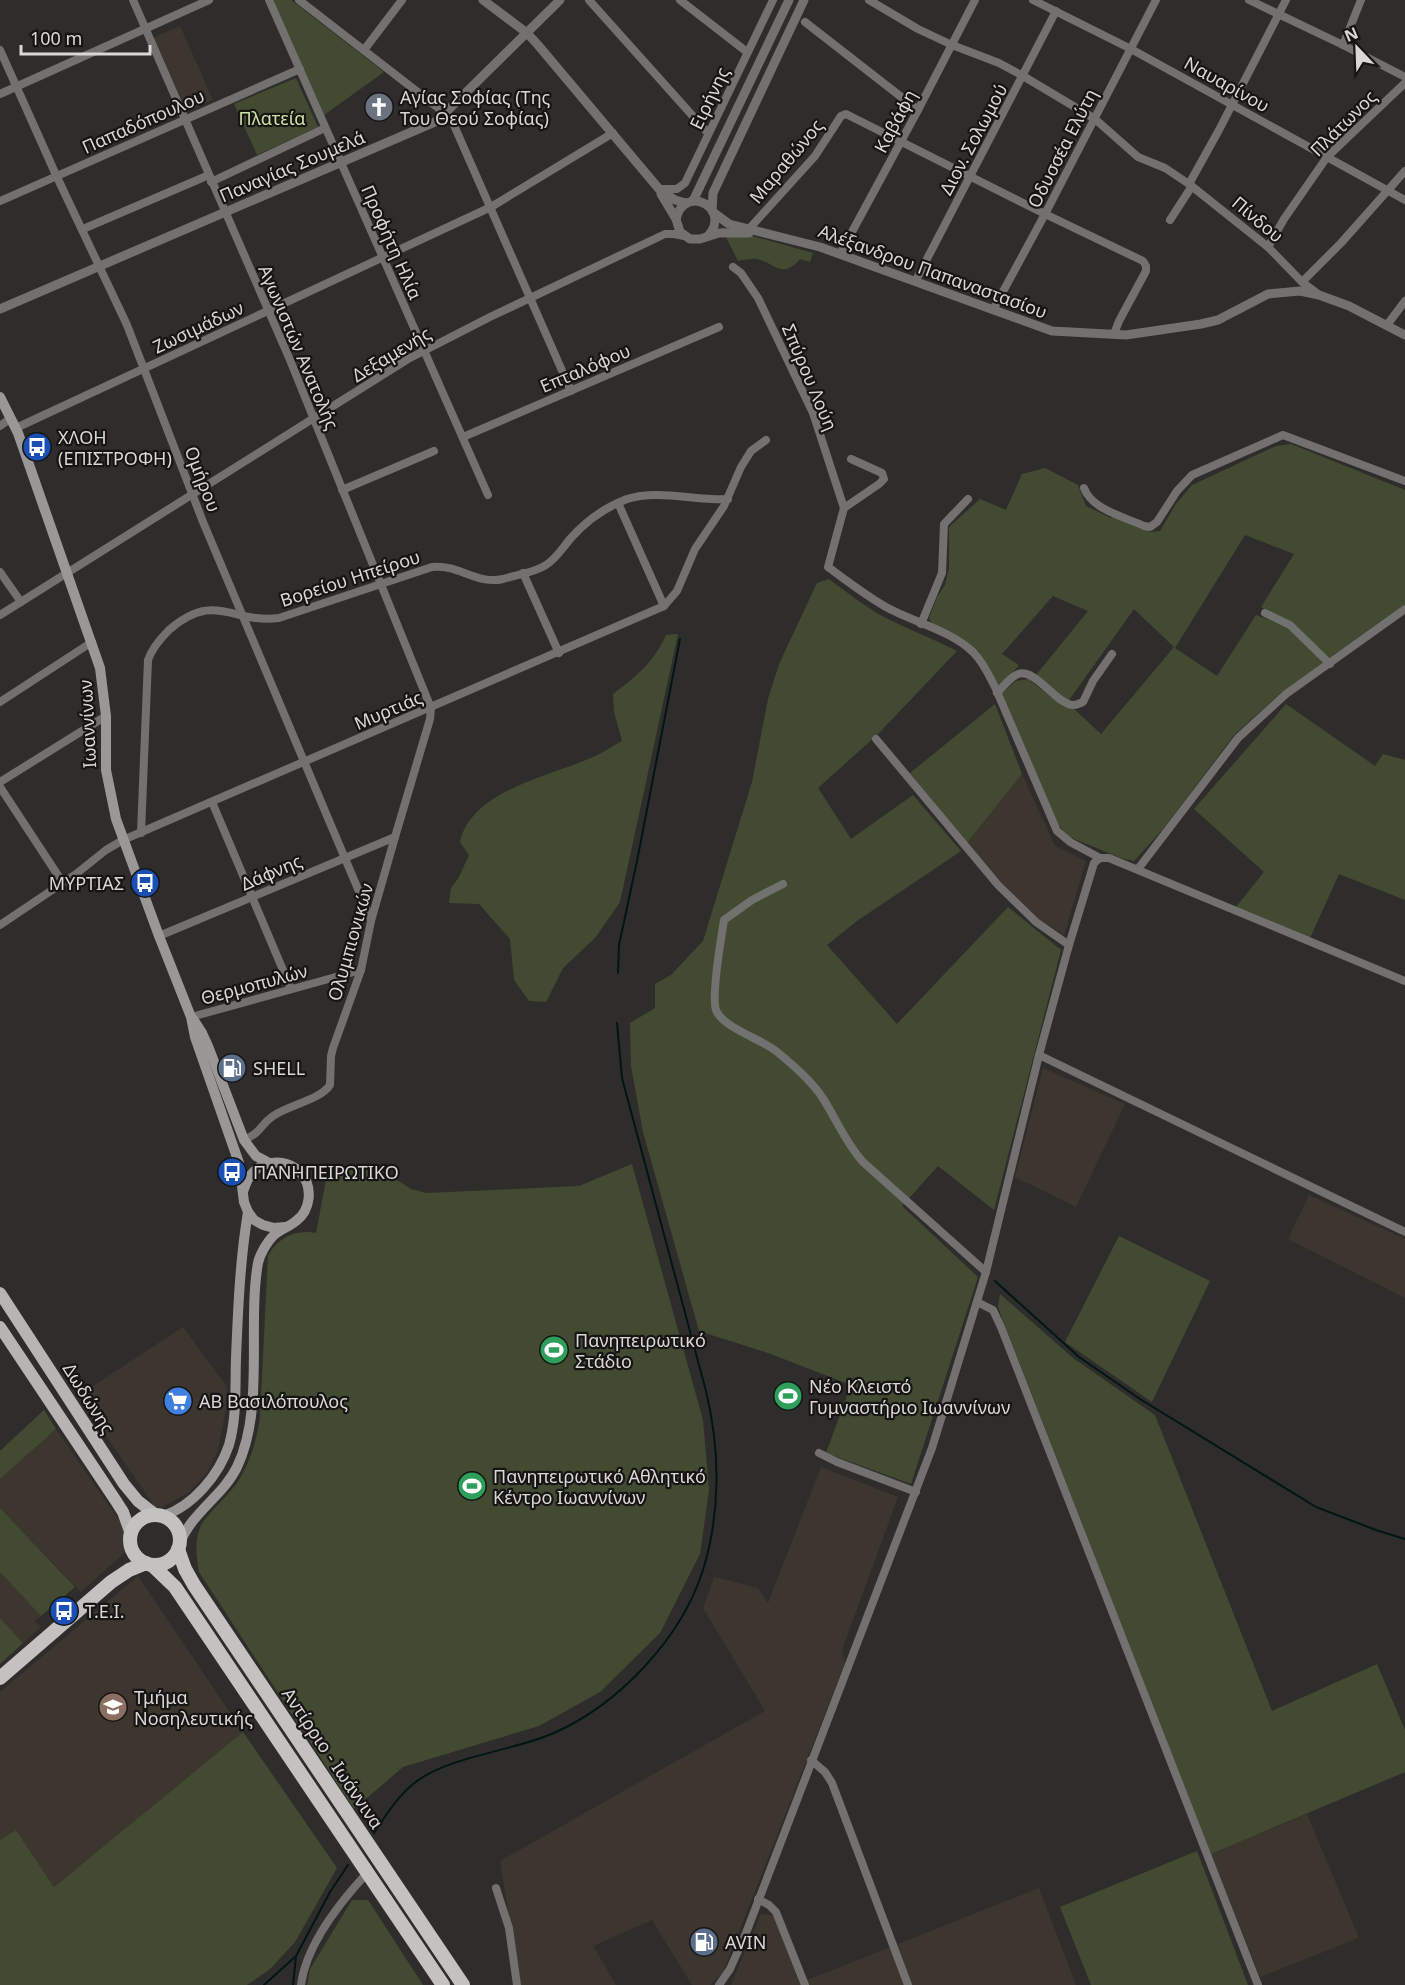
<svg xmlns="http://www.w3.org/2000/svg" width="1405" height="1985" font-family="'Noto Sans',sans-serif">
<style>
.built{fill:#3c362f}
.green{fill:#424b31}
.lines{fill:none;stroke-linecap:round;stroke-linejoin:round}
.stream{stroke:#001616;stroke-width:2}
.minor{stroke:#727170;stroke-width:8}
.tertiary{stroke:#727170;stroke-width:9}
.secondary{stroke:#999896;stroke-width:10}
.primary{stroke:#b6b5b2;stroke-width:12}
.trunk{stroke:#c4c2c0;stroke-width:14}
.labels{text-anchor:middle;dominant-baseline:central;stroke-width:4.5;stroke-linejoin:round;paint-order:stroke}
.street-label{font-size:18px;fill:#d9d8d6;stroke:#161514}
.poi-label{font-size:18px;fill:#d9d8d6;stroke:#161514;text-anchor:start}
.park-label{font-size:18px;fill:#cce1a6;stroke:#161514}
</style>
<rect width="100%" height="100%" fill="#2f2d2b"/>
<g class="built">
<polygon points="180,26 213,100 186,112 153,38"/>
<polygon points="1022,774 1055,846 1086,861 1064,935 1034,916 994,877 967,843"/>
<polygon points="1043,1068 1125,1104 1076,1207 1015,1177"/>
<polygon points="1309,1195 1405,1239 1405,1298 1288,1239"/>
<polygon points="183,1327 227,1387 226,1409 218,1450 207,1473 189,1492 163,1507 156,1508 78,1396"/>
<polygon points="56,1429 127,1532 128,1544 123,1554 81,1592 0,1508 0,1479"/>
<polygon points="821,1467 898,1497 842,1650 845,1663 723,1972 710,1985 692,1985 652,1920 593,1946 616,1985 520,1985 500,1861 765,1711 703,1608 714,1577 758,1588 768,1603"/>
<polygon points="0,1572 41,1616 34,1621 41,1627 23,1643 0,1618"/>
<polygon points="138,1576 243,1732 54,1887 16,1830 0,1840 0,1692"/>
<polygon points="1307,1814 1359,1938 1260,1977 1211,1854"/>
<polygon points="1039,1888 1076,1985 731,1985 761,1914 772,1915 776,1921 800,1983"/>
</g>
<g class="green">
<polygon points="273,0 291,0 384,72 324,115"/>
<polygon points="296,78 318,127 257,155 234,104"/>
<path d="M721 227 813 253 810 262 800 259C782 280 776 263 757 259 751 258 744 260 738 261Z"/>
<path d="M1291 444 1405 490V604L1329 658 1293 623 1261 607 1294 554 1245 535 1175 648 1217 676 1256 615 1289 627 1324 663 1283 691 1234 735 1164 828 1134 861 1121 858 1067 836 1054 818 1001 694 1016 681 1028 679 1064 707H1072L1101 734 1174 647 1134 609 1067 703 1036 675 1088 611 1053 596 1002 654 1019 665 999 688C980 647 970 644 932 624L929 618 937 597 945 585 949 568V527L980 499 1006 510 1022 474 1045 468 1078 485 1086 506 1111 518 1113 515 1150 532 1160 531 1176 504 1192 485 1276 446Z"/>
<path d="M829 579C849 594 869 610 892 621 914 632 936 640 957 651L877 735 818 788 851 839 913 795 961 851 857 921 827 945 897 1024 1008 907 1061 950 994 1210 938 1166 902 1206 978 1277 911 1484 826 1453 851 1385 768 1353 699 1331 643 1132 631 1066 630 1023 655 1008V984L671 975 703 941 752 782 768 699 779 664 817 583Z"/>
<path d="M678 634 620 902 595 938 563 968 546 1002 529 1001 514 980 510 939 479 904 449 903 451 888 459 877 469 855 460 842C471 790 551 776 593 757 603 753 612 746 622 741L614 712 613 694C637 676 654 662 666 635Z"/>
<polygon points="995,704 1022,774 967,843 910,773"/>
<polygon points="1286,704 1375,766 1383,754 1405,760 1405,900 1339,874 1310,938 1236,907 1264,872 1194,809"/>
<path d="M356 1164 380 1169 411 1189 426 1193 579 1186 632 1164 703 1420 709 1490 700 1554 660 1633 600 1692 539 1726 403 1767 354 1809 199 1572C196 1556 194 1536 203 1522 213 1508 227 1497 237 1483 250 1463 257 1440 260 1417L268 1256C277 1238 296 1229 316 1233L326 1180Z"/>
<polygon points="1119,1236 1210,1281 1152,1402 1065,1342"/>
<polygon points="1000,1294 1073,1358 1155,1415 1272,1711 1377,1664 1405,1730 1405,1772 1211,1854 1004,1323 998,1307"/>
<polygon points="44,1410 56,1429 0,1479 0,1451"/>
<polygon points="0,1508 75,1587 41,1616 0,1572"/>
<polygon points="0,1618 23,1643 0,1664"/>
<polygon points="243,1732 337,1868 295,1942 270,1969 247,1985 0,1985 0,1840 16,1830 54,1887"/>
<polygon points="1197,1851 1248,1985 1091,1985 1060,1907"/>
<polygon points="352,1900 368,1900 423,1985 307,1985 310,1969"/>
</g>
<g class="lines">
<g class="stream">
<polyline points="618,973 619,945 637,861 680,639"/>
<polyline points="995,1281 1079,1357 1140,1399 1316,1507 1376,1530 1405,1539"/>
<path d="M374 1833C386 1815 399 1794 417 1781 451 1756 513 1751 554 1733 619 1704 681 1639 703 1570 721 1512 720 1449 706 1391L622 1078 617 1023"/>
<polyline points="264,1985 296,1956"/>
<polyline points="293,1985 296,1956 330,1892 348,1865"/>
</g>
<g class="minor">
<path d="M133 0 290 360 431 708 430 719 395 837 371 921 361 970 333 1048 331 1056 330 1085C320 1100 289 1105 273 1116 260 1125 262 1132 244 1140"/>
<polyline points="269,0 488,495"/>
<polyline points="299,0 446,114 453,123 571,391"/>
<polyline points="589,0 708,133"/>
<polyline points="680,0 747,52"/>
<polyline points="869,0 918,29 952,45 999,63 1023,76 1095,119 1138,157 1165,168 1189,184 1268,247 1302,282 1318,294"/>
<polyline points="1033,0 1131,49 1405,200"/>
<polyline points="1249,0 1343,45 1405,77"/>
<polyline points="805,22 918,110"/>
<polyline points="1343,45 1361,0"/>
<polyline points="0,50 56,175 127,325 203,522 371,920"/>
<polyline points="364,50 402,0"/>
<polyline points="0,94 209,0"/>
<polyline points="211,182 325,128"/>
<polyline points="1189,184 1219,130 1286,0"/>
<polyline points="661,189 677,189 685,183 773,0"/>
<polyline points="0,201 300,69"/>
<polyline points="1170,220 1192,186"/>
<polyline points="83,229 209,175"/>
<polyline points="749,229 815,156 841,116 846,114 1045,214 1143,261 1146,266 1146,271 1119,321 1114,334"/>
<polyline points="1268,247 1284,219 1327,157 1405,83"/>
<polyline points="840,254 918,110 975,0"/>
<polyline points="733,267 741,273 758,298 813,413 844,508"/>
<polyline points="916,280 1056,11"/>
<polyline points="1302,282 1341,243 1405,171"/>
<polyline points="993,310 1045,214 1156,0"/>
<polyline points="1387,325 1405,301"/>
<polyline points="0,426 11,418"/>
<polyline points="16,428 491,207 613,133"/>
<polyline points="463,437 719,327"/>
<path d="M851 459 882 473 884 479 879 484 844 508 828 567C847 581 865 595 886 607 913 622 950 630 973 652 983 662 989 675 995 687L1057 831 1070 842 1100 858"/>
<path d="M1084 488C1092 510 1125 517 1144 526L1150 527 1157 522 1177 491 1192 475 1283 435 1405 481"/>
<polyline points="342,490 434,451"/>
<polyline points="618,503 664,606"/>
<polyline points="0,572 21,602"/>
<polyline points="523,573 559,653"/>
<polyline points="1265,613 1290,625 1330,664"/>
<polyline points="0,615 408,359 490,317 665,234 674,234 684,236"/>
<polyline points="921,624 942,573 944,524 968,499"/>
<path d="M997 693C1003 687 1010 677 1018 674 1036 668 1056 705 1074 705 1077 705 1080 703 1083 702L1093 681 1112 654"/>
<polyline points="0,702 92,642"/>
<polyline points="876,739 998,885 1036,922 1069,945"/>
<polyline points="0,782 106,716"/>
<polyline points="0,787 63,883"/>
<polyline points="212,802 291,989"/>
<path d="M141 833 148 660C152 648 160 639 169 630 215 590 232 624 279 618L432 567C458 564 477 585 503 579 516 575 534 573 546 565 557 558 563 547 571 538 586 521 606 507 627 499 657 489 697 501 728 499"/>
<polyline points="1138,869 1238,738 1286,694 1405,609"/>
<path d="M783 884 752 900 724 920C721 939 711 995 716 1010 722 1027 761 1039 776 1051 793 1065 812 1081 824 1100 837 1121 846 1143 863 1162L986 1272"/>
<polyline points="0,925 76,874 106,850 123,840 664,606 677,591 695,549 724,506 741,467 751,451 766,440"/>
<polyline points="159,936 395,837"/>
<polyline points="191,1017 361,970"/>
<polyline points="1039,1055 1405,1232"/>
<polyline points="977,1302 993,1310 1001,1327 1258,1985"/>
<polyline points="819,1453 837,1462 916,1492"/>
<polyline points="811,1760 825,1772 832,1783 908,1985"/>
<polyline points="496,1888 509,1928 517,1985"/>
<polyline points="758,1899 769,1905 776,1912 805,1985"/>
<path d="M301 1985C306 1945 341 1901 368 1872"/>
<polyline points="719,1985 730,1969 746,1933 932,1448 986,1272 1039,1055 1069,945 1094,863 1100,858 1109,858 1405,981"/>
</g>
<g class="tertiary">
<polyline points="483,0 527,33 538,45 659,189 675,200 686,203"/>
<polyline points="661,194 676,219 680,232 690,239 700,239 719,233 749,233"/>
<polyline points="693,201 789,0"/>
<polyline points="712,211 713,193 804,0"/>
<polyline points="714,213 729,224 820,247 1052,331 1126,335 1201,324 1218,320 1268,294 1300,291 1319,295 1349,306 1405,335"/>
<path d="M676 219C684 183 733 208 708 236"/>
<polyline points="0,309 437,121 560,0"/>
</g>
<g class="secondary">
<polyline points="0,397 18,433 100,668 106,716 106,770 116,819 159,936 191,1017 195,1037 239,1163 244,1202 248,1212 254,1220 263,1225 274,1228 285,1227"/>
<polyline points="193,1019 202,1033 208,1046 244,1140 256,1156 269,1163"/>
<path d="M163 1516C193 1506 219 1475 229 1445 237 1417 235 1387 236 1358 238 1309 240 1260 248 1212"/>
<path d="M180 1543C192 1512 223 1496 237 1467 265 1409 247 1325 258 1263 260 1254 267 1242 273 1236 280 1229 289 1227 296 1221 311 1210 313 1187 301 1173 293 1165 282 1161 272 1163 257 1164 248 1176 244 1189"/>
</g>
<g class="primary">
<polyline points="0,1293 124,1484 138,1501 156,1515"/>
<polyline points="0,1327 116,1501 123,1512 131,1534"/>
</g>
<g class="trunk">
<circle cx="155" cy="1540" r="25"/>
<polyline points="178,1549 185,1569 194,1585 463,1985"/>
<polyline points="152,1565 175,1587 443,1985"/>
<polyline points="0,1678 111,1582 129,1570 146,1563"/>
</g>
</g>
<defs>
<g id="church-disc" transform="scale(1.5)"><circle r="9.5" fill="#6b7280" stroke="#161514"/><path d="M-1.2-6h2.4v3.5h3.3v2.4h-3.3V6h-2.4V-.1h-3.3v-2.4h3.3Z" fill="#fff"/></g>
<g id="bus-disc" transform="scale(1.5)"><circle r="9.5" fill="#1a4fb4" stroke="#161514"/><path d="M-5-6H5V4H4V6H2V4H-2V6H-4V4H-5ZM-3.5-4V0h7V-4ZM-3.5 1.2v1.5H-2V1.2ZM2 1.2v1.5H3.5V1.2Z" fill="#fff"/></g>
<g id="fuel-disc" transform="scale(1.5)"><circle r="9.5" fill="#5c6f8a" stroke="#161514"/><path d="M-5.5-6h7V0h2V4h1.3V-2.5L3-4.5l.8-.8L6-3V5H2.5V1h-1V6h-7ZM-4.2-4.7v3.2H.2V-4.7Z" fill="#fff"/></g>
<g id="stadium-disc" transform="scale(1.5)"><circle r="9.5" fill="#2e9e5b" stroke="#161514"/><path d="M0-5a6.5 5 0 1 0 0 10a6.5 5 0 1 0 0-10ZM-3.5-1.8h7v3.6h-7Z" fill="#fff"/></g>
<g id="supermarket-disc" transform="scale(1.5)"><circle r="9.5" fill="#3f7fe0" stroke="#161514"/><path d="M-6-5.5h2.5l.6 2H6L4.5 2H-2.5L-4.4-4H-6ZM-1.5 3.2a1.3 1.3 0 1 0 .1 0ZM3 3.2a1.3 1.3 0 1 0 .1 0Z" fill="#fff"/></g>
<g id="university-disc" transform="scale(1.5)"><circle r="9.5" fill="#8d6e63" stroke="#161514"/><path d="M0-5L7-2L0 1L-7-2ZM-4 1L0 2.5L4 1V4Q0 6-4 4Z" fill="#fff"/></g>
</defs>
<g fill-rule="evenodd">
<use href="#church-disc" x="379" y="107"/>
<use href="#bus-disc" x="37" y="447"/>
<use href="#bus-disc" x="145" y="883"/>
<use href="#fuel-disc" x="232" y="1068"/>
<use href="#bus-disc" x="232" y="1172"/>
<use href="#stadium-disc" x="554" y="1350"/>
<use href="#stadium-disc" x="788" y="1396"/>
<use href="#supermarket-disc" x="178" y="1401"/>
<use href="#stadium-disc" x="472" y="1486"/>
<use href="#bus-disc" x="64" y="1611"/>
<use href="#university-disc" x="113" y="1707"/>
<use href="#fuel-disc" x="704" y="1942"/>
</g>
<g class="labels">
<g class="street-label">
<text transform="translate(1227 84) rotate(29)">Ναυαρίνου</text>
<text transform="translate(709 98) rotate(-64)">Ειρήνης</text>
<text transform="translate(143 121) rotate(-24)">Παπαδόπουλου</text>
<text transform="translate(895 121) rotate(-62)">Καβάφη</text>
<text transform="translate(1343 123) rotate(-45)">Πλάτωνος</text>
<text transform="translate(973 139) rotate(-62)">Διον. Σολωμού</text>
<text transform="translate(1062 148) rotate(-63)">Οδυσσέα Ελύτη</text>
<text transform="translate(786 161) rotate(-50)">Μαραθώνος</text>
<text transform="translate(292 166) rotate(-23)">Παναγίας Σουμελά</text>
<text transform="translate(1258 219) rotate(40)">Πίνδου</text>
<text transform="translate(392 242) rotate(66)">Προφήτη Ηλία</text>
<text transform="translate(933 271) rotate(20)">Αλέξανδρου Παπαναστασίου</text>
<text transform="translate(198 327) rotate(-25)">Ζωσιμάδων</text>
<text transform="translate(299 347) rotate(67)">Αγωνιστών Ανατολής</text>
<text transform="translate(391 354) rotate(-31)">Δεξαμενής</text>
<text transform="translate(585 368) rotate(-23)">Επταλόφου</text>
<text transform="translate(810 377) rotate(67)">Σπύρου Λούη</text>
<text transform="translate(203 479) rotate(69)">Ομήρου</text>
<text transform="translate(350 578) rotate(-18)">Βορείου Ηπείρου</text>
<text transform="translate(388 710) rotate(-23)">Μυρτιάς</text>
<text transform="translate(87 724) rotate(-93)">Ιωαννίνων</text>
<text transform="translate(271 872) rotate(-23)">Δάφνης</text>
<text transform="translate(350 942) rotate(-74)">Ολυμπιονικών</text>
<text transform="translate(254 984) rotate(-15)">Θερμοπυλών</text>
<text transform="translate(89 1398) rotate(58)">Δωδώνης</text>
<text transform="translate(333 1758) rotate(56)">Αντίρριο - Ιωάννινα</text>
</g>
<g class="poi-label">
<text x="400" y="97">Αγίας Σοφίας (Της<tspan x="400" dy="21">Του Θεού Σοφίας)</tspan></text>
<text x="58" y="437">ΧΛΟΗ<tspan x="58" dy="21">(ΕΠΙΣΤΡΟΦΗ)</tspan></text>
<text x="124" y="883" text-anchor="end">ΜΥΡΤΙΑΣ</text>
<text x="253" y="1068">SHELL</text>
<text x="253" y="1172">ΠΑΝΗΠΕΙΡΩΤΙΚΟ</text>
<text x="575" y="1340">Πανηπειρωτικό<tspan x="575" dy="21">Στάδιο</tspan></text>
<text x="809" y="1386">Νέο Κλειστό<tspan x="809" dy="21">Γυμναστήριο Ιωαννίνων</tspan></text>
<text x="199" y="1401">ΑΒ Βασιλόπουλος</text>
<text x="493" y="1476">Πανηπειρωτικό Αθλητικό<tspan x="493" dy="21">Κέντρο Ιωαννίνων</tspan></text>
<text x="85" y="1611">Τ.Ε.Ι.</text>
<text x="134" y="1697">Τμήμα<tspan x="134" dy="21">Νοσηλευτικής</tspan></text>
<text x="725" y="1942">AVIN</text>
</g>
<g class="park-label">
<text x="272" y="118">Πλατεία</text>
</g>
</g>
<g transform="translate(1357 48) rotate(337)" stroke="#161514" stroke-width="4.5" paint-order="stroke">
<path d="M0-4.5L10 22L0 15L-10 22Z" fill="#d9d8d6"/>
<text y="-9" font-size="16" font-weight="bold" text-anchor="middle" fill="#d9d8d6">N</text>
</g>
<path d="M21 45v9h129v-9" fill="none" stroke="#d9d8d6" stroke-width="3"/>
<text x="30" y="45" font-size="18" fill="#d9d8d6" stroke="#161514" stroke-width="4.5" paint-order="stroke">100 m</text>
</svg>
